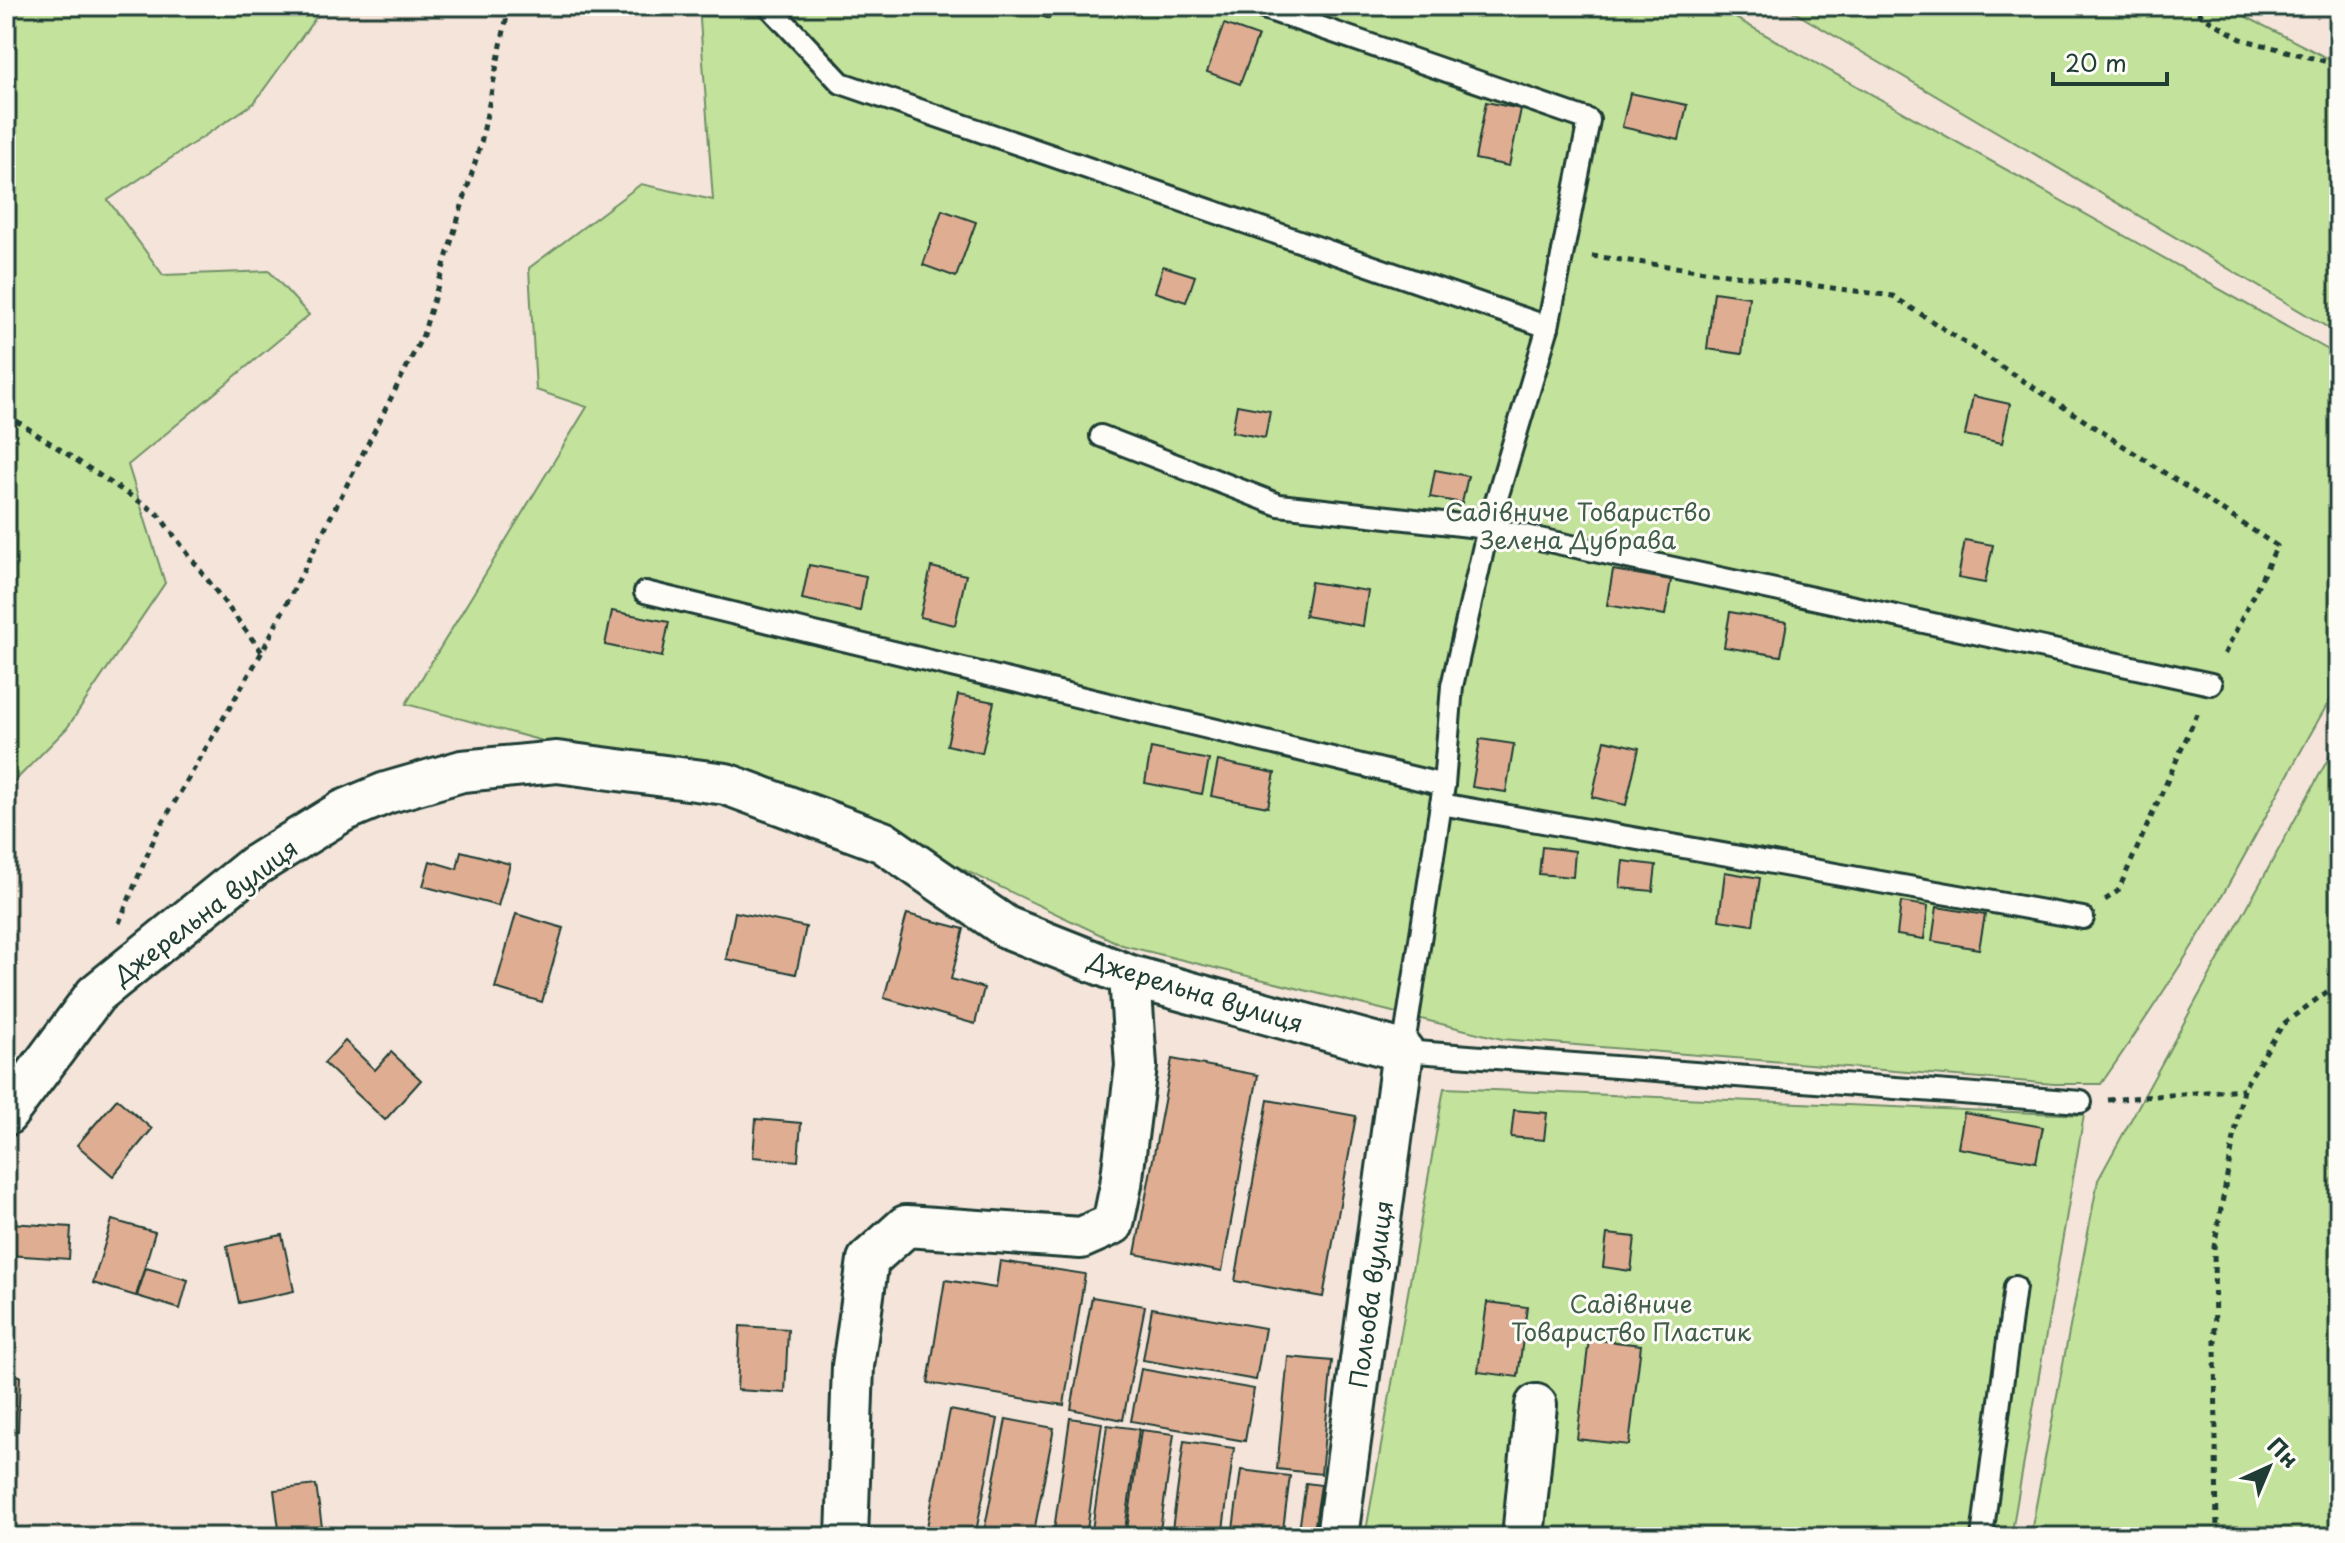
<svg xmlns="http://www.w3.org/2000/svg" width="2345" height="1543" font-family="'Playpen Sans',sans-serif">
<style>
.green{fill:#c3e29b;stroke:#719068;stroke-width:2}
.building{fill:#dfad92;stroke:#1f3d34;stroke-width:2}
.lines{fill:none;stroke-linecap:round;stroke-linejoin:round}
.service-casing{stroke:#1f3d34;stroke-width:26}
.minor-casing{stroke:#1f3d34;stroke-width:46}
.path{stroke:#1f3d34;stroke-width:5;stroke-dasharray:6 6;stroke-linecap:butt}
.service{stroke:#fdfcf7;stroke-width:20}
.minor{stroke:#fdfcf7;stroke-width:40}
.labels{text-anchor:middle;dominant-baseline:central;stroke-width:6;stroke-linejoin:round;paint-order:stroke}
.park-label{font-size:24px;fill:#405e49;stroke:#fdfcf7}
.street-label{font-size:24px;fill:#1f3d34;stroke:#fdfcf7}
</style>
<rect width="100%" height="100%" fill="#f4e4d9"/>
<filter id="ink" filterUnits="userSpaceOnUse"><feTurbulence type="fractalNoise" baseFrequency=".0125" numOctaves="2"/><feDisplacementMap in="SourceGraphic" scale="16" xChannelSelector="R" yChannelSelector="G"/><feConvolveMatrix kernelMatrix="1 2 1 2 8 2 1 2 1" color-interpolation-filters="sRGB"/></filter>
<g filter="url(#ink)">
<g class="green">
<polygon points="6,6 324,6 254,103 108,200 163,275 269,271 309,315 128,465 165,583 67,728 6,790"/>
<path d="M699 6H1714L2339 356V685C2293 760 2256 839 2211 915 2177 973 2139 1029 2101 1084H2054L1502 1039 1122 945 891 835 406 704 587 407 536 390 529 268 641 184 713 200Z"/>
<polygon points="1784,6 2225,6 2339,64 2339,334"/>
<polygon points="2339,739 2339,1537 2030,1537 2098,1180"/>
<polygon points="1444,1088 2084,1115 2011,1537 1365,1537"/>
</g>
<g class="building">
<polygon points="1016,6 1054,6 1049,19"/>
<polygon points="1224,24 1258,36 1240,84 1207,72"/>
<polygon points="1630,93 1687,105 1679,140 1622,127"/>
<polygon points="1486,102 1521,109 1509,166 1475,159"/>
<polygon points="942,210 976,222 956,277 923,265"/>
<polygon points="1163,266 1195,276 1186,302 1155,292"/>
<polygon points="1714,292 1749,297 1742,354 1707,349"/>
<polygon points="1973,396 2010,404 2002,443 1965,435"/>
<polygon points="1237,405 1270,411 1265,438 1232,432"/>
<polygon points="1435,470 1468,476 1462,503 1430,497"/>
<polygon points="1965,540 1993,545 1985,583 1958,578"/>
<polygon points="809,565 866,576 860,611 802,599"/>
<polygon points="931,567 966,575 955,625 920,617"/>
<polygon points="1613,570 1671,580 1665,615 1607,605"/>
<polygon points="1311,582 1368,591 1363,626 1305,616"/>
<polygon points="612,611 669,622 662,657 605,645"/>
<polygon points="1730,612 1787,622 1781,656 1724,647"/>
<polygon points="958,695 994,702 982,753 947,745"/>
<polygon points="1480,739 1514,744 1506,792 1472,787"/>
<polygon points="1605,740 1639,748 1626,805 1592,797"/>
<polygon points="1151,748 1209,760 1202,794 1145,783"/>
<polygon points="1218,761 1275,773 1268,807 1211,796"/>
<polygon points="1542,847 1575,851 1573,877 1539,874"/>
<polygon points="461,851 510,864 498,906 423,886 430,861 457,869"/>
<polygon points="1623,861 1656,865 1653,891 1620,888"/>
<polygon points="1725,872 1760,878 1753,925 1719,920"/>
<polygon points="1901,902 1928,906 1924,939 1897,935"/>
<polygon points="1937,907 1985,915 1979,949 1932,941"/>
<polygon points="735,912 806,927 796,974 726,959"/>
<polygon points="516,914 563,928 542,1002 495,988"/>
<polygon points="907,914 964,929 951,979 984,988 975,1024 884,998"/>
<polygon points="345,1041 375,1070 391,1052 421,1080 385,1120 324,1063"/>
<polygon points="1172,1059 1258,1075 1222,1271 1135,1254"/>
<polygon points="117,1099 152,1129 113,1176 77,1145"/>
<polygon points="1268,1100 1356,1116 1323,1297 1235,1281"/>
<polygon points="1514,1110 1547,1113 1544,1140 1511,1137"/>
<polygon points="1964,1113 2043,1127 2036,1162 1958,1148"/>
<polygon points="756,1119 801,1123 798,1161 753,1157"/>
<polygon points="112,1220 155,1232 136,1296 93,1283"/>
<polygon points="10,1223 71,1227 69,1259 8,1255"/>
<polygon points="1607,1234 1635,1237 1631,1271 1603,1267"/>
<polygon points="282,1235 294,1291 239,1303 227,1246"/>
<polygon points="1000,1261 1085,1274 1064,1405 928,1383 945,1280 996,1288"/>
<polygon points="146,1268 188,1280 180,1309 137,1296"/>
<polygon points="1092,1297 1145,1306 1123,1420 1071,1409"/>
<polygon points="1487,1302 1527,1307 1518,1377 1478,1372"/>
<polygon points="1152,1308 1265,1328 1256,1380 1143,1360"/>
<polygon points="740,1326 788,1329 785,1393 737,1390"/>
<polygon points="1589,1339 1641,1345 1629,1445 1577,1439"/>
<polygon points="1288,1357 1332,1361 1321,1474 1277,1469"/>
<polygon points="1141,1369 1254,1389 1245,1441 1131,1421"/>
<polygon points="6,1375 20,1376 18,1431 6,1430"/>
<polygon points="950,1410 998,1419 975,1537 925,1537"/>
<polygon points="1070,1418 1102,1423 1086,1537 1053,1537"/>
<polygon points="1006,1419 1054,1428 1033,1537 983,1537"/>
<polygon points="1107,1425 1139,1429 1124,1537 1091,1537"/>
<polygon points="1141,1430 1174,1434 1159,1537 1126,1537"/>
<polygon points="1184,1441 1234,1448 1222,1537 1171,1537"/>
<polygon points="1241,1470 1290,1476 1282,1537 1232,1537"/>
<polygon points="1306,1483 1321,1485 1313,1537 1298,1537"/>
<polygon points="316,1485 323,1534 280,1537 274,1490"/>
<rect x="6" y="1490" width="4" height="47"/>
</g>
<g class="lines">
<g class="service-casing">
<g id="service">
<polyline points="769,6 841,83 1548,327"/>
<polyline points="1258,6 1589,120 1548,327 1488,528 1452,686 1444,785"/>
<polyline points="1101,436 1279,505 1488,528 2211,684"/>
<polyline points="645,592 1444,785 1441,804 2083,918"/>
<polyline points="1441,804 1403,1051 2081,1102"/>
<polyline points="1982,1537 2015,1287"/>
</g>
</g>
<g class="minor-casing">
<g id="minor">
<polyline points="6,1115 96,994 254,866 343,811 386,793 462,771 557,762 726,784 883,842 1006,927 1130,976 1403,1051 1337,1537"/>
<polyline points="847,1537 853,1366 868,1260 906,1226 1081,1238 1113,1224 1121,1185 1136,1066 1130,976"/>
<polyline points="1523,1537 1536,1405"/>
</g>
</g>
<g class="path">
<polyline points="2187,6 2241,39 2339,65"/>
<polyline points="1592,256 1893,296 2277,546 2223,657"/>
<polyline points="6,414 157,513 262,652"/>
<polyline points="2105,900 2118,891 2199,710"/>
<polyline points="119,923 156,834 262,652 423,335 481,143 509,6"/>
<polyline points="2108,1100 2243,1089"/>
<polyline points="2217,1537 2214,1247 2243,1089 2283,1024 2339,983"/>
</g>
<use href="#service" class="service"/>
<use href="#minor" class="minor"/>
</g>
</g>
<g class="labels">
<g class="park-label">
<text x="1578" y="511">Садівниче Товариство<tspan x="1578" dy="28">Зелена Дубрава</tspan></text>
<text x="1631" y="1303">Садівниче<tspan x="1631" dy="28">Товариство Пластик</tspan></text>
</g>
<g class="street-label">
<text transform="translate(205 911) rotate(-37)">Джерельна вулиця</text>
<text transform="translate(1196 991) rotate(17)">Джерельна вулиця</text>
<text transform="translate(1370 1294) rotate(-82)">Польова вулиця</text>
</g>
</g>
<rect width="2345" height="1543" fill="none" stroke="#fdfcf7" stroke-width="32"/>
<rect x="16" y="16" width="2313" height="1511" fill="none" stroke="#1f3d34" stroke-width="3" filter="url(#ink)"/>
<g transform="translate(2269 1467) rotate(44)" stroke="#fdfcf7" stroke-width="6" paint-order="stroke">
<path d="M0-6L14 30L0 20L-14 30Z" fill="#1f3d34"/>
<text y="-12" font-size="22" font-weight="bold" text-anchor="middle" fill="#1f3d34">Пн</text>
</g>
<path d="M2053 72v12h114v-12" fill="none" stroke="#1f3d34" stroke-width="4"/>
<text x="2065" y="72" font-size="24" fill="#1f3d34" stroke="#fdfcf7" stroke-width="6" paint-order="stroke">20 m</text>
</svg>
